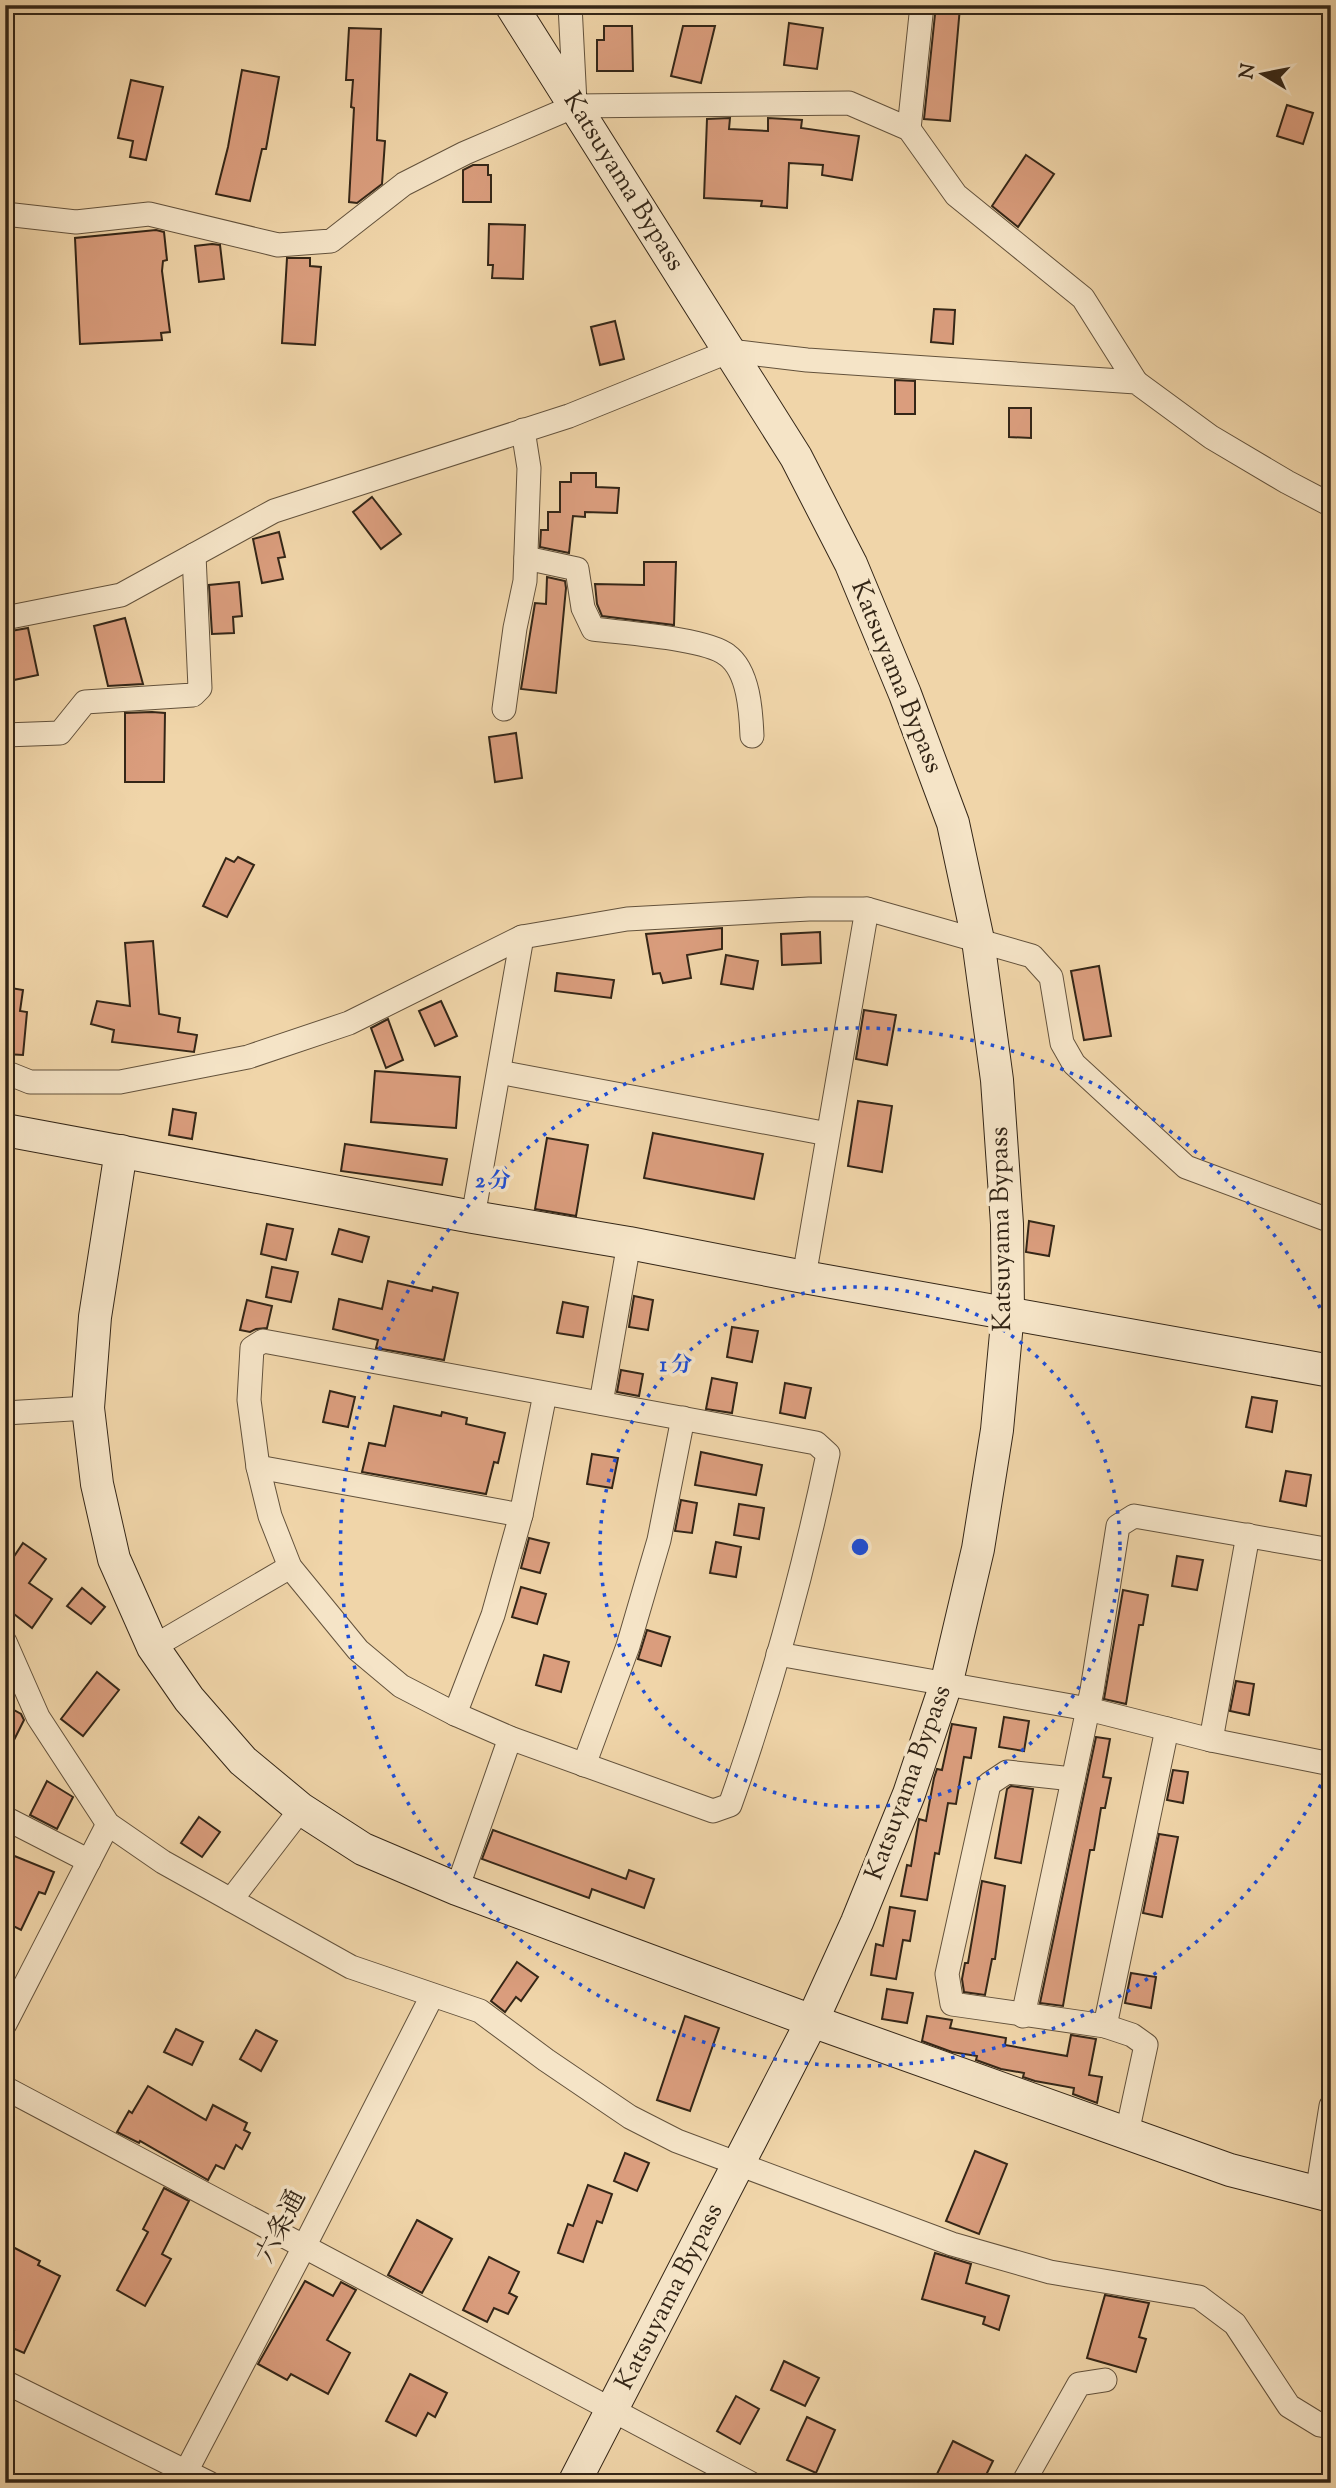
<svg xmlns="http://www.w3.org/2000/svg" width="1336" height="2488" font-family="'Sorts Mill Goudy','Noto Serif JP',serif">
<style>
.building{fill:#da9d7d;stroke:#342617;stroke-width:2}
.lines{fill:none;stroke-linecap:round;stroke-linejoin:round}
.street-casing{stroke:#63523c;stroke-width:25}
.secondary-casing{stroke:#342617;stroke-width:34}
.street{stroke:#f5e4c7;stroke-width:23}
.secondary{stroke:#f5e4c7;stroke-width:32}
.ring{fill:none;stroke:#1d4ed8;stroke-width:3.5;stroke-dasharray:3.5 7}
.labels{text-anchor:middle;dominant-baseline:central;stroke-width:7;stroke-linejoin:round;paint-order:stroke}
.street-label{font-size:26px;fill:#342617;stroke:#f5e4c7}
.centre{fill:#1d4ed8;stroke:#f5e4c7;stroke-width:3.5}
.ring-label{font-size:21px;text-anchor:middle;font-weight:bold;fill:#1d4ed8;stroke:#f5e4c7;stroke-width:7;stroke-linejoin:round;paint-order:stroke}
</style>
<rect width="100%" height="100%" fill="#f0d5a9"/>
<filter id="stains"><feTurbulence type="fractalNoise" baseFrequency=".00286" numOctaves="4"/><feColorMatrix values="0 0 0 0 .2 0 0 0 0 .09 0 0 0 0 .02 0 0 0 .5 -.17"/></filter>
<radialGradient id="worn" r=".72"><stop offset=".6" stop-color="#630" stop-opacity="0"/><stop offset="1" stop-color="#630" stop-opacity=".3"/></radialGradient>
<g class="building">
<polygon points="936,5 960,7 950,121 924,119"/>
<polygon points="789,23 823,28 817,69 784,65"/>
<polygon points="604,26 632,26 633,71 597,71 597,40 604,40"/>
<polygon points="683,26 715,26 701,83 671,76"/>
<polygon points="349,28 381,29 377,140 385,141 382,184 357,203 349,202 354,108 351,107 353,80 346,80"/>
<polygon points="242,70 279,77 266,149 262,149 250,201 216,194 228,147"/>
<polygon points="131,80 163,87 146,160 130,157 133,141 118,138"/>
<polygon points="1287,105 1313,113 1303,144 1277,136"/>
<polygon points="730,118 729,129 768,131 768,118 802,120 801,128 859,136 852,180 822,175 823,165 789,163 787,208 761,206 762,201 704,198 707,119"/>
<polygon points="1026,155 1054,174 1018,227 992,206"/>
<polygon points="473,165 488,165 488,175 491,175 491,202 463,202 463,170"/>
<polygon points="489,224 525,225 523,279 492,278 493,265 488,265"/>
<polygon points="156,230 164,232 167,260 163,261 162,271 170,332 161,333 162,340 80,344 75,238"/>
<polygon points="212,244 220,245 224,279 199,282 195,246"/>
<polygon points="287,258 310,258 310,266 321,267 315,345 282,343"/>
<polygon points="934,309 955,310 953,344 931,342"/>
<polygon points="615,321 624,359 600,365 591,327"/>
<polygon points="895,380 915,381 915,414 895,414"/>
<polygon points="1009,408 1031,408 1031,438 1009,437"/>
<polygon points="571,473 596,473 596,487 619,488 617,513 585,512 585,517 573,516 569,553 540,547 541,530 548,530 548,512 560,512 560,482 571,482"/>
<polygon points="372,497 401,534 381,549 353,512"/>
<polygon points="279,532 285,557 278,558 283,579 262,583 253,539"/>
<polygon points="644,562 676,562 674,625 602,616 597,604 595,584 644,585"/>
<polygon points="547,577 565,581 566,588 556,693 521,689 535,603 546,604"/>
<polygon points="239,582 242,616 233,617 234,633 212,634 209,585"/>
<polygon points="125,618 143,684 108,686 94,626"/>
<polygon points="28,628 38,675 9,681 5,663 5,632"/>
<polygon points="152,712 165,713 164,782 125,782 125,713"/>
<polygon points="516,733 522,778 495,782 489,737"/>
<polygon points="238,857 254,865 227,917 203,906 226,858 234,862"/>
<polygon points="722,928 722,949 687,955 691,978 663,983 660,973 653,974 646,934"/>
<polygon points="820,932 821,963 782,965 781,934"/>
<polygon points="153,941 159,1014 180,1018 178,1032 197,1035 194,1052 112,1042 114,1030 91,1024 97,1001 130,1006 125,943"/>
<polygon points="726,955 758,961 753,989 721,984"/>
<polygon points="1099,966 1111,1036 1084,1040 1071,971"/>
<polygon points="557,973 614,980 611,998 555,991"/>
<polygon points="5,987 23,990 20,1011 27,1012 23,1055 5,1054"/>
<polygon points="441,1001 457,1036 435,1046 419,1011"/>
<polygon points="864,1010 896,1015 887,1065 856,1059"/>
<polygon points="388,1019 403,1060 386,1068 371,1028"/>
<polygon points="375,1071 460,1077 456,1128 371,1122"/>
<polygon points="858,1101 892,1106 882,1172 848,1166"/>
<polygon points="173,1109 196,1113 192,1139 169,1135"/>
<polygon points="653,1133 763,1154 754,1199 644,1178"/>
<polygon points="547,1138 588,1145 576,1216 535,1209"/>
<polygon points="345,1144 447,1159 442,1185 341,1171"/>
<polygon points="1029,1221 1054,1226 1049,1256 1026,1252"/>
<polygon points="267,1224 293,1229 286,1260 261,1254"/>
<polygon points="339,1229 369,1237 362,1262 332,1254"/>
<polygon points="272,1267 298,1272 291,1302 266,1297"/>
<polygon points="388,1281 432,1291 433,1287 458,1293 444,1360 376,1348 378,1340 333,1329 339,1299 382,1309"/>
<polygon points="634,1296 653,1300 648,1330 629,1327"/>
<polygon points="247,1300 272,1306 267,1328 256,1329 250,1332 240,1330"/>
<polygon points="563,1302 588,1307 583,1337 557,1333"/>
<polygon points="732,1327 758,1331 752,1362 727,1357"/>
<polygon points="621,1370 643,1374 639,1396 617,1392"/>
<polygon points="712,1378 737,1383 732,1413 706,1409"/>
<polygon points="785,1383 811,1388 805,1418 780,1413"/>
<polygon points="330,1391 355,1397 348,1427 323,1422"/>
<polygon points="1252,1397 1277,1401 1272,1432 1246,1427"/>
<polygon points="394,1406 441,1416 442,1412 467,1418 466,1424 505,1433 498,1463 494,1462 486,1494 362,1472 369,1443 385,1446"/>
<polygon points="701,1452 762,1465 756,1495 695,1485"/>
<polygon points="592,1454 618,1458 612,1488 587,1484"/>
<polygon points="1286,1471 1311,1475 1306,1506 1280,1501"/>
<polygon points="681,1500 697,1503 692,1533 675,1531"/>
<polygon points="739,1504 764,1508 759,1539 734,1535"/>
<polygon points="529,1538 549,1543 540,1573 521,1568"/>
<polygon points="716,1542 741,1547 736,1577 710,1573"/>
<polygon points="23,1543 46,1559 29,1583 52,1599 32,1628 5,1607 5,1570"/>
<polygon points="1177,1556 1203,1560 1197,1590 1172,1586"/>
<polygon points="521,1587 546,1594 537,1624 512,1617"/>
<polygon points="82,1588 105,1607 91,1624 67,1606"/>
<polygon points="1123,1590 1148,1595 1143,1625 1139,1625 1126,1704 1104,1699"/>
<polygon points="647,1630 670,1637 661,1666 638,1659"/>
<polygon points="544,1655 569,1662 561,1692 536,1685"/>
<polygon points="97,1672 119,1690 83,1736 61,1719"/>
<polygon points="1236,1681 1254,1684 1249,1715 1230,1711"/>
<polygon points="5,1705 21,1714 24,1720 5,1758"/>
<polygon points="1004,1717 1029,1721 1024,1751 999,1747"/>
<polygon points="952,1724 976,1728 971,1758 964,1757 956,1804 948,1803 939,1854 935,1853 927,1900 901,1896 907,1865 911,1866 919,1819 926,1821 934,1778 937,1769 942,1770"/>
<polygon points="1096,1737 1110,1739 1103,1777 1111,1778 1105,1808 1101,1808 1094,1850 1090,1850 1063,2006 1040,2003"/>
<polygon points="1173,1770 1188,1772 1183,1803 1167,1800"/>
<polygon points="47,1781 73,1797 57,1829 30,1815"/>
<polygon points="1011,1786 1033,1789 1021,1863 995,1858 1007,1789"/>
<polygon points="199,1817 220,1832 202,1857 181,1843"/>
<polygon points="493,1830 626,1879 629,1870 654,1879 644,1908 592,1889 589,1898 482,1859"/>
<polygon points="1159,1834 1178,1837 1162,1917 1143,1913"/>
<polygon points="12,1855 54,1872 45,1894 39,1892 21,1930 5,1922 5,1870"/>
<polygon points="982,1881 1005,1886 995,1959 992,1959 985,1995 964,1992 962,1979 965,1963 968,1963"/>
<polygon points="890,1907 915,1911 910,1941 903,1940 896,1979 871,1975 876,1944 883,1946"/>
<polygon points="517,1962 538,1977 521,2001 516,1997 505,2012 491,2001"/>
<polygon points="1131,1973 1156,1977 1151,2008 1125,2003"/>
<polygon points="887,1989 913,1993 907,2023 882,2019"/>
<polygon points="685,2016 719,2028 690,2111 657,2100"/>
<polygon points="927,2016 952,2020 950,2028 1006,2038 1005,2045 1067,2056 1071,2035 1096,2039 1089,2075 1102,2077 1097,2103 1073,2094 1074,2088 1035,2081 1023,2077 1024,2073 1001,2069 976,2060 977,2056 952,2052 922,2041"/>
<polygon points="176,2029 203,2042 192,2065 164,2052"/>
<polygon points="256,2030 277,2041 261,2071 240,2059"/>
<polygon points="148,2086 206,2120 213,2105 247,2123 244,2130 250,2133 242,2149 236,2145 224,2169 216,2165 208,2180 140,2141 139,2143 117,2132 129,2111 132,2113"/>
<polygon points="975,2151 1007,2164 979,2234 946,2221"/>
<polygon points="625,2153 649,2163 637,2191 614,2181"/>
<polygon points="588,2185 612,2194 602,2223 597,2221 583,2262 558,2253 568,2224 573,2226"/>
<polygon points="164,2188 189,2201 162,2254 171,2259 145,2306 117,2290 148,2232 143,2229"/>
<polygon points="417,2220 452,2239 422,2293 388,2275"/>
<polygon points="5,2243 40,2261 38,2265 60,2276 24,2353 8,2346 14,2331 5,2326"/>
<polygon points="935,2253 971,2264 966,2283 1009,2296 999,2330 983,2324 985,2317 922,2299"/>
<polygon points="489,2257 519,2272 509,2293 517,2297 508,2314 494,2308 487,2322 463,2310"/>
<polygon points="305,2281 333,2296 341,2282 356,2290 327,2340 350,2353 328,2394 291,2374 287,2380 258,2364"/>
<polygon points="1105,2295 1149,2303 1139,2337 1146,2339 1136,2372 1087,2358"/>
<polygon points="784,2361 819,2378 805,2406 771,2390"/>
<polygon points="410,2374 447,2393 435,2417 428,2413 416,2436 386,2421"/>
<polygon points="736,2396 759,2409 740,2444 717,2431"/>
<polygon points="807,2417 835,2430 816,2473 787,2460"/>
<polygon points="953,2441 993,2461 982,2483 941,2483 944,2477 937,2474"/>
</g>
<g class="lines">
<g class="street-casing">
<g id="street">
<polyline points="570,5 575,103"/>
<polyline points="909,129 922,5"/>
<polyline points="5,214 76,222 149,214 278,245 331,241 404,184 465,153 575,106 849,103 909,129 956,195 1083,298 1136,382"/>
<path d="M526 558 577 569 583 608 593 629C622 633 706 638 727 655 749 671 751 712 752 736"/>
<polyline points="5,618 121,595 274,511 569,416 730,351 807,360 1136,382 1211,437 1287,482 1331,505"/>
<polyline points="504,709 515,628 525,581 529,468 523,430"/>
<polyline points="5,735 60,733 85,702 193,695 200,688 194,555"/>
<polyline points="5,1072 30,1082 120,1082 248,1057 349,1023 522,937 627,919 809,909 867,909 1032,956 1051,977 1062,1043 1074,1064 1186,1167 1331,1221"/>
<polyline points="499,1072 828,1134"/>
<polyline points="473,1217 522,937"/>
<polyline points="804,1277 867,909"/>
<path d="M263 1341 816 1443 828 1454C803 1573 771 1690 730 1805L713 1811 510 1738 455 1714 401 1686 358 1650 290 1567 270 1516 258 1467 249 1400 252 1348Z"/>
<polyline points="601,1403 629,1243"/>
<polyline points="5,1413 88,1408"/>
<polyline points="258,1467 521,1515"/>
<polyline points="5,1642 38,1717 108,1824 163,1862 351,1967 480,2011 546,2060 630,2117 677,2141 952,2244 1050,2272 1199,2297 1235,2324 1289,2406 1320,2425 1331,2427"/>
<polyline points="153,1647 290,1567"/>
<polyline points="778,1654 1088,1709 1211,1740 1331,1764"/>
<polyline points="455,1714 493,1615 521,1515 545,1394"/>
<polyline points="1211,1740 1248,1535"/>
<polyline points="584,1765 628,1646 659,1540 683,1418"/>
<polyline points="1073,1779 1007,1772 989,1784 947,1974 952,2004 1105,2026 1132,2035 1146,2045 1127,2133"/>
<polyline points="5,1818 89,1861"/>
<polyline points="457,1889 510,1738"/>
<polyline points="231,1900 301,1809"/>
<polyline points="1023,2016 1092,1690 1118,1526 1134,1516 1331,1550"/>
<polyline points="5,2024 108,1824"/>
<polyline points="1105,2026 1167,1729"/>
<polyline points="5,2088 750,2483"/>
<polyline points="1317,2193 1331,2106"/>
<polyline points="5,2382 209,2483"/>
<polyline points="180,2483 304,2247 432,1996"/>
<polyline points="1023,2483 1079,2384 1105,2380"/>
</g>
</g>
<g class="secondary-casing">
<g id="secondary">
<polyline points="511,5 796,457 851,564 905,694 953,823 978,940 997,1080 1007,1224 1008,1312 997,1430 978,1549 947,1681 909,1794 857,1922 812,2021 574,2483"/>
<polyline points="5,1130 473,1217 629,1243 804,1277 1331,1371"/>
<polyline points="121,1151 95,1317 88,1408 97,1484 114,1559 153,1647 189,1699 243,1761 301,1809 363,1849 457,1889 812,2021 1230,2170 1331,2196"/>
</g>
</g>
<use href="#street" class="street"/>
<use href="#secondary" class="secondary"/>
</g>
<g class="ring">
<circle cx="860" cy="1547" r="260"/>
<path d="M1330 1766A519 519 0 1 1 1330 1328"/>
</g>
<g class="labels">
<g class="street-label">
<text transform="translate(623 182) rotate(58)">Katsuyama Bypass</text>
<text transform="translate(896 677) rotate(68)">Katsuyama Bypass</text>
<text transform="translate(1002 1229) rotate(-91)">Katsuyama Bypass</text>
<text transform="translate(909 1783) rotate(-70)">Katsuyama Bypass</text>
<text transform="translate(282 2227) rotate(-63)">六条通</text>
<text transform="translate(670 2297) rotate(-63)">Katsuyama Bypass</text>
</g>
</g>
<circle cx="860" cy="1547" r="10" class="centre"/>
<g class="ring-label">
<text x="493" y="1187">2 分</text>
<text x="676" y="1371">1 分</text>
</g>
<rect width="1336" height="2488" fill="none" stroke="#f0d5a9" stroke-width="28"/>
<rect x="7" y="7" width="1322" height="2474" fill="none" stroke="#342617" stroke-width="3.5"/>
<rect x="14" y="14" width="1308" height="2460" fill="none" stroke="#342617" stroke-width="2"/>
<g transform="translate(1263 74) rotate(280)" stroke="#f5e4c7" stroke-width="5" paint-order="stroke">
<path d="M0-5L12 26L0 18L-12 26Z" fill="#342617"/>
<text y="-10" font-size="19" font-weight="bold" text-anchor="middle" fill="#342617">N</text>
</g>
<rect width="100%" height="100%" filter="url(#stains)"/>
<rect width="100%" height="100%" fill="url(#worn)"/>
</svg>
